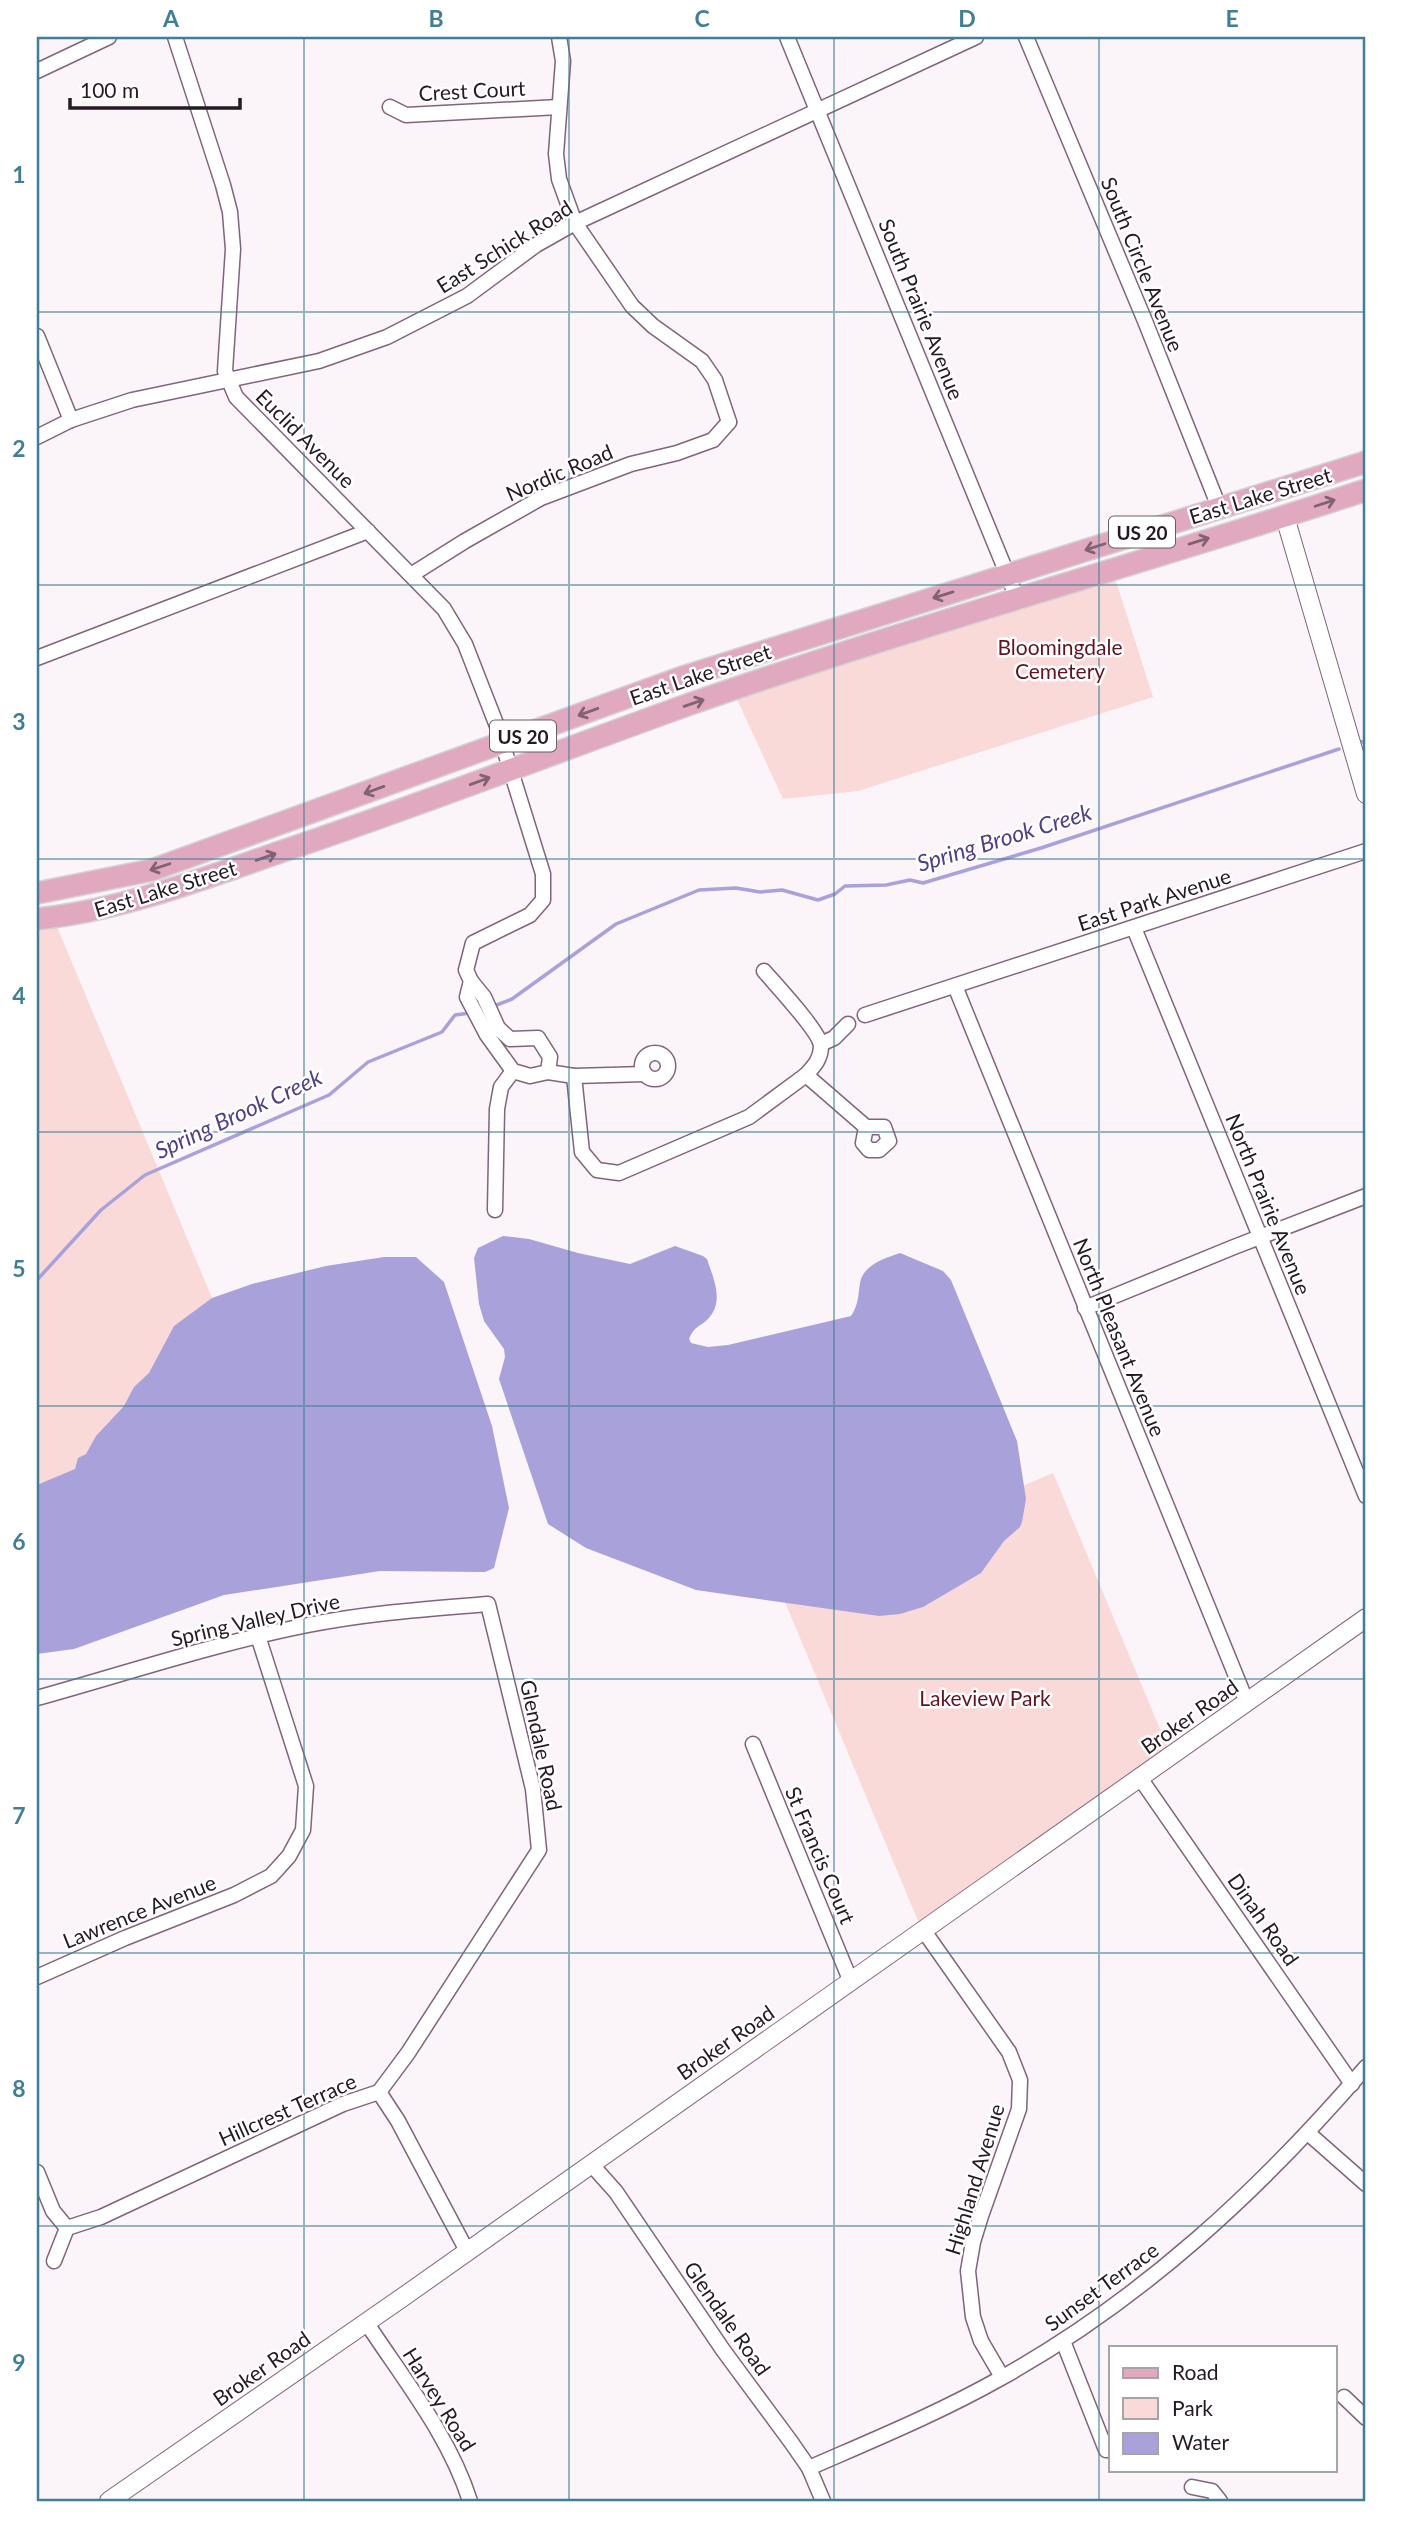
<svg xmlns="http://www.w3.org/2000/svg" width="1403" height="2538" font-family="Lato,sans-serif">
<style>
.green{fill:#fad9d9}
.water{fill:#a9a1da}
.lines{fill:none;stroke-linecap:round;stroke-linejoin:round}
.stream{stroke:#a9a1da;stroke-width:3.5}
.minor-casing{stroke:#81647b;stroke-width:17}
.tertiary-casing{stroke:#81647b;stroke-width:20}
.primary-casing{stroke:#d3d1d3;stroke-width:24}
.minor{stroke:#fff;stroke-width:14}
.tertiary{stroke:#fff;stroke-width:18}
.primary{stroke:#e0a9bf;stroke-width:21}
.oneway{stroke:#826171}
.grid{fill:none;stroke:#417d94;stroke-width:2;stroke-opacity:0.55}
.labels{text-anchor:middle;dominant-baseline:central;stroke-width:5;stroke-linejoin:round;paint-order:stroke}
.shield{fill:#fff;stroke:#665e65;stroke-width:2}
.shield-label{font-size:19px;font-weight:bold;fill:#251923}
.street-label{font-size:21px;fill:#251923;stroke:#fff}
.park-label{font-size:21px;fill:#631320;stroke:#fff}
.water-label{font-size:23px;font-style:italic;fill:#4f4086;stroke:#fff}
.neatline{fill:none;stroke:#417d94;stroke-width:2.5}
.grid-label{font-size:23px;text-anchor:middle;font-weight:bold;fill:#417d94}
</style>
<rect width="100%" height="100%" fill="#fbf4f9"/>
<g class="green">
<polygon points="1113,572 1153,697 858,791 783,799 735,695"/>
<polygon points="53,917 212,1298 141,1394 37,1513 37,919"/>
<polygon points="1053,1473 1170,1753 921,1928 780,1590"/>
</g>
<g class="water">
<path d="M503 1236 529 1239 578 1253 630 1264 675 1246 703 1256 707 1259C713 1278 725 1301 708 1319 699 1328 695 1325 689 1339L691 1343 708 1347 728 1345 851 1316C859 1304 858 1295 860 1283 863 1265 885 1258 900 1253L943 1271 951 1280 1017 1441 1026 1499 1022 1522 1020 1527 1004 1541 981 1573 923 1607 900 1614 879 1616 696 1590 586 1548 548 1524 499 1379 505 1357 504 1349 484 1321 479 1304 474 1258 478 1248Z"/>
<polygon points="384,1257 416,1257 444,1282 492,1426 509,1508 494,1568 485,1572 380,1571 224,1595 74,1649 37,1654 37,1485 75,1469 78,1458 86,1454 96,1436 124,1406 134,1387 149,1373 174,1326 212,1298 252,1284 326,1266"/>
</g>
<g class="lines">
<g class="stream">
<polyline points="1360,742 1366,741"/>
<polyline points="494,1006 512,999 616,924 699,890 736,888 760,892 782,890 818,900 835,894 845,886 886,885 910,880 923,883 1041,848 1339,749"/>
<polyline points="37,1280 101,1210 145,1175 329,1095 368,1062 442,1032 455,1015 470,1013"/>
</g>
<g class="minor-casing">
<g id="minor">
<polyline points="175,37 223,185 230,212 233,249 225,371 236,397 444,609 465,644 497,726 543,874 543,900 530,915 473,943 466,970 471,981 484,997 498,1028 510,1039 538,1038 550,1057 548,1072"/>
<polyline points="559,37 563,61 556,154 559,179 575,223 632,306 653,326 702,361 715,380 729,422"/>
<polyline points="787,37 1017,598"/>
<polyline points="1026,37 1145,321 1219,507"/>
<polyline points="37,71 109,37"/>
<polyline points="390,107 406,115 559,107"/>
<polyline points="37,336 71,420"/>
<polyline points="37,437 71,420 132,400 319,361 387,337 467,296 536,245 575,223 976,37"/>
<polyline points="411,575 465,541 541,498 631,464 677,453 713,440 729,422"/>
<polyline points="37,658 368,531"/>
<polyline points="1134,928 1366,1496"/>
<path d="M764 971C776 985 820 1032 821 1046 821 1059 814 1066 806 1075"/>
<polyline points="471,981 467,997 487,1035 513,1071 530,1076 548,1072 574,1076 645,1074"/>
<polyline points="955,986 1247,1703"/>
<polyline points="865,1015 1366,851"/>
<polyline points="821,1044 834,1038 848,1024"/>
<circle cx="655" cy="1066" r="13"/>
<polyline points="574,1076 582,1152 597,1170 619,1173 749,1117 806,1075 866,1127 884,1127 889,1141 879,1150 869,1150 863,1143 866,1127"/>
<polyline points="495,1210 497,1109 501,1087 513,1071"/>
<polyline points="1085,1308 1234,1247 1366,1196"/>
<path d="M37 1698C127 1673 217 1643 308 1625 367 1613 428 1609 488 1604L533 1789 539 1850 408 2053 379 2092 343 2104 101 2217 67 2228"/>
<polyline points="753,1744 851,1982"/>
<polyline points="1140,1778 1352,2084"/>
<polyline points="924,1931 1009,2052 1020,2080 1019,2109 981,2216 973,2242 968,2271 973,2317 981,2341 1002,2377"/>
<polyline points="37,1977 125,1938 234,1895 271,1876 289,1856 303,1830 306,1786 258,1636"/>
<polyline points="379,2092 398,2121 467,2251"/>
<polyline points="1308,2133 1366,2184"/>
<polyline points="591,2164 616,2192 723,2350 791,2442 809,2468 823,2501"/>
<polyline points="37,2172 53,2211 67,2228"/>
<polyline points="54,2261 67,2228"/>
<path d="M366 2322C404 2380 449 2435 470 2501"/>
<polyline points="1063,2341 1106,2450"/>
<polyline points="1344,2397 1366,2418"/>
<path d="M809 2468C873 2440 939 2413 1001 2378 1143 2299 1260 2190 1366 2067"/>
<polyline points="1192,2487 1212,2491 1220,2501"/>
</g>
</g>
<g class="tertiary-casing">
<g id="tertiary">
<polyline points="1285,517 1366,794"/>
<polyline points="109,2501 403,2297 1366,1618"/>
</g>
</g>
<g class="primary-casing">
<g id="primary">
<polyline points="37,893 152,870 680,678 1366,462"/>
<path d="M37 919C121 910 200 880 280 852 418 806 553 753 690 704 913 626 1142 564 1366 490"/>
</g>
</g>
<use href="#minor" class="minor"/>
<use href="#tertiary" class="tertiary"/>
<use href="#primary" class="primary"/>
</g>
<defs><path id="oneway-shaft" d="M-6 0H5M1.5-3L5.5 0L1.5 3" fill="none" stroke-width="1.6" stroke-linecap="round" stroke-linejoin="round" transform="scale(1.75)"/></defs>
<g class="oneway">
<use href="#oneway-shaft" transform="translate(1325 503) rotate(-18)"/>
<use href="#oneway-shaft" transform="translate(1199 541) rotate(-17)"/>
<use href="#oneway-shaft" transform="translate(1095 547) rotate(162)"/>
<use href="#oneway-shaft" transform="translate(943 595) rotate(163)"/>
<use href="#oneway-shaft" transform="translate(694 703) rotate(-19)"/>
<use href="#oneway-shaft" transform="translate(588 712) rotate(160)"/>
<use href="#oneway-shaft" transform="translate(480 781) rotate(-20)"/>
<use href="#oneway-shaft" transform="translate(374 790) rotate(160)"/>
<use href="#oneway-shaft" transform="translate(266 857) rotate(-19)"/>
<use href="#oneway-shaft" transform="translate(160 867) rotate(162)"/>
</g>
<path class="grid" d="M304 37V2501M569 37V2501M834 37V2501M1099 37V2501M37 312H1366M37 585H1366M37 859H1366M37 1132H1366M37 1406H1366M37 1679H1366M37 1953H1366M37 2226H1366"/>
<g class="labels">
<g class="shield">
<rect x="1109" y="516.5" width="66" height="31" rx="5"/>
<rect x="490" y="720.5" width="66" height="31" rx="5"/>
</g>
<g class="shield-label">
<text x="1142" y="532">US 20</text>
<text x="523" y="736">US 20</text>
</g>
<g class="street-label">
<text transform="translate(472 90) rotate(-3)">Crest Court</text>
<text transform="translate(504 246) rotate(-32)">East Schick Road</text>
<text transform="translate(1143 264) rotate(68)">South Circle Avenue</text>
<text transform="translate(922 309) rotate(68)">South Prairie Avenue</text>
<text transform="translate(306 438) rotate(45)">Euclid Avenue</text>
<text transform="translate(559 472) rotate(-23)">Nordic Road</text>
<text transform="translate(1260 495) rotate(-17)">East Lake Street</text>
<text transform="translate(700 674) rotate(-19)">East Lake Street</text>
<text transform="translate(165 888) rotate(-17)">East Lake Street</text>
<text transform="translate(1154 899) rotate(-18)">East Park Avenue</text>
<text transform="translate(1269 1204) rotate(68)">North Prairie Avenue</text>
<text transform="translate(1120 1337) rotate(68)">North Pleasant Avenue</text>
<text transform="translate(255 1619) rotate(-13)">Spring Valley Drive</text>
<text transform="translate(1189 1716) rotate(-35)">Broker Road</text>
<text transform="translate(542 1745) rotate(78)">Glendale Road</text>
<text transform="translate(821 1855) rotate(67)">St Francis Court</text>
<text transform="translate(139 1911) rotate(-22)">Lawrence Avenue</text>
<text transform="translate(1264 1919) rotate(55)">Dinah Road</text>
<text transform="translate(725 2042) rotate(-35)">Broker Road</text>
<text transform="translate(287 2109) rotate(-24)">Hillcrest Terrace</text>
<text transform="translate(974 2179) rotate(-73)">Highland Avenue</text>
<text transform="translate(1101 2286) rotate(-36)">Sunset Terrace</text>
<text transform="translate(728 2318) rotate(55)">Glendale Road</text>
<text transform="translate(261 2368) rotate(-35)">Broker Road</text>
<text transform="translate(440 2399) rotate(58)">Harvey Road</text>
</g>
<g class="park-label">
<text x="1060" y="646">Bloomingdale<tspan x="1060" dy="24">Cemetery</tspan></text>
<text x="985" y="1697">Lakeview Park</text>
</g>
<g class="water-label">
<text transform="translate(1004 837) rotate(-17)">Spring Brook Creek</text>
<text transform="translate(238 1113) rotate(-25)">Spring Brook Creek</text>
</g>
</g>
<rect width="1403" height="2538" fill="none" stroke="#ffffff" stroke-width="77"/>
<rect x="1109" y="2346" width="228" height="126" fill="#ffffff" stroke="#a8a3a7" stroke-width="2"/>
<rect x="1123" y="2368" width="35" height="10" fill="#e0a9bf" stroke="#a8a3a7" stroke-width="2"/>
<text x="1172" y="2380" font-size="21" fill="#251923">Road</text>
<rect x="1123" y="2398" width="35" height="21" fill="#fad9d9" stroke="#a8a3a7" stroke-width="2"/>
<text x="1172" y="2416" font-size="21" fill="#251923">Park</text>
<rect x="1123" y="2433" width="35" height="21" fill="#a9a1da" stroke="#a8a3a7" stroke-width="2"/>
<text x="1172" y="2450" font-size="21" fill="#251923">Water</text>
<path d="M70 98v10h170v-10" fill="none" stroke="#251923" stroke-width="3.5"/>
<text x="80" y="98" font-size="21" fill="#251923" stroke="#ffffff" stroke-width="5" paint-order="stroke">100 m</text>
<rect x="38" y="38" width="1326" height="2462" class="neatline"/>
<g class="grid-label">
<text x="171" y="27">A</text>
<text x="436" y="27">B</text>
<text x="702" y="27">C</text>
<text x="967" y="27">D</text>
<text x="1232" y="27">E</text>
<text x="19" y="183">1</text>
<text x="19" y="457">2</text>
<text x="19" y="730">3</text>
<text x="19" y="1004">4</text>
<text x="19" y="1277">5</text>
<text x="19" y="1550">6</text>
<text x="19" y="1824">7</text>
<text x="19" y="2097">8</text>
<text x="19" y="2371">9</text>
</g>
</svg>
